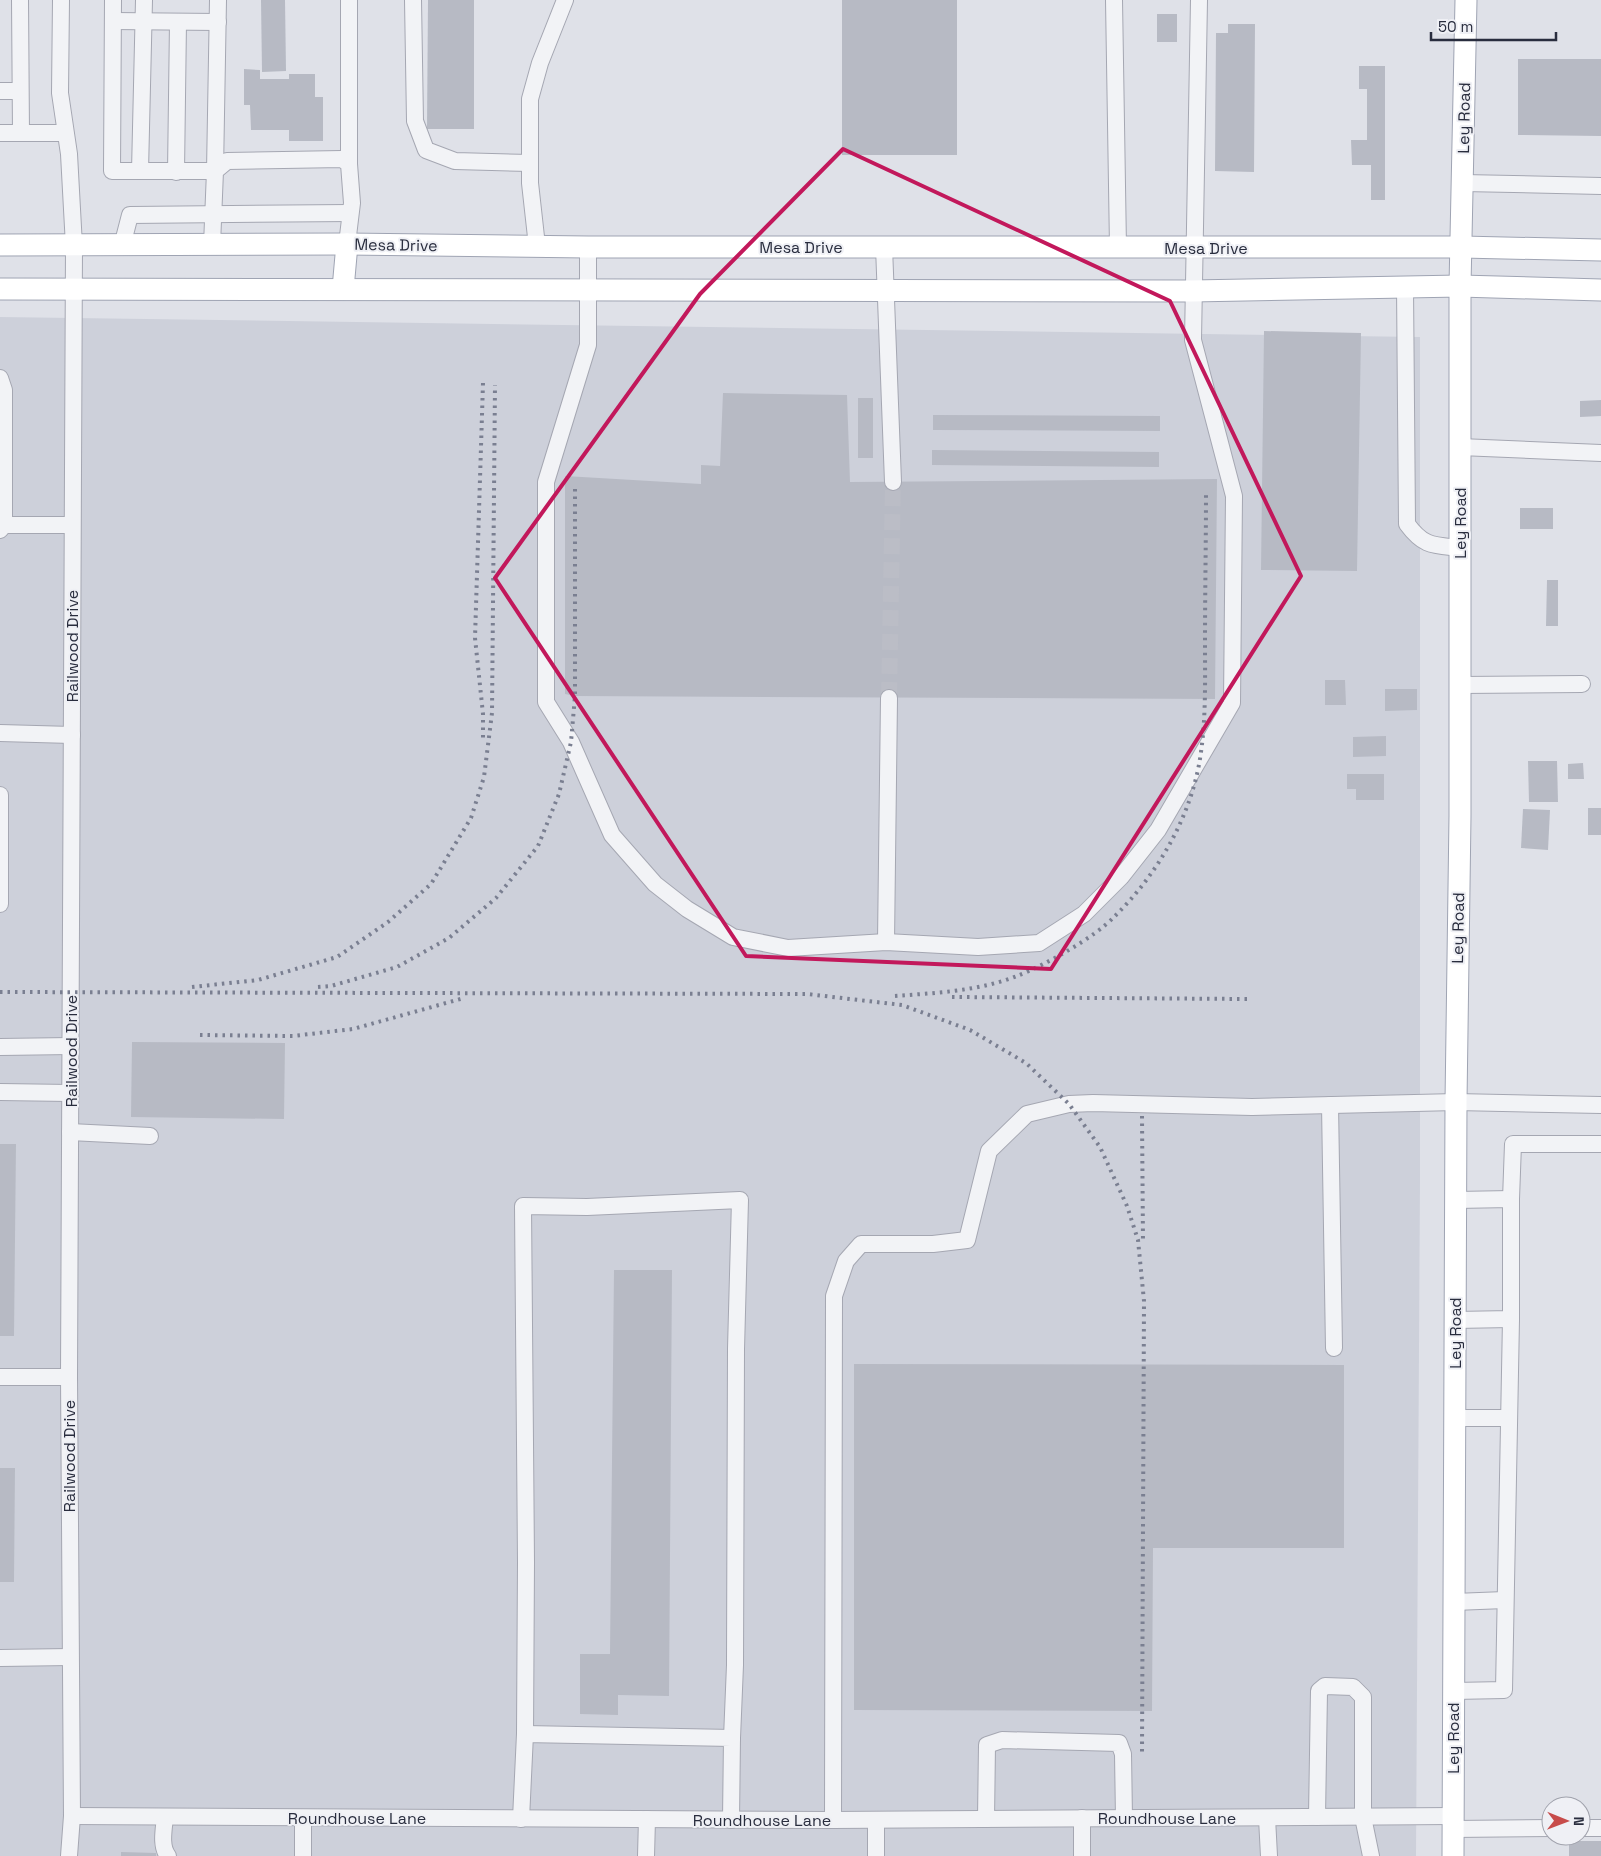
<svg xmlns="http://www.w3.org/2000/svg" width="1601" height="1856" font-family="'Space Grotesk',sans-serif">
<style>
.built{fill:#cdd0da}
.building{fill:#b7bac4}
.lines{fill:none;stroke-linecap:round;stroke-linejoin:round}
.minor-tunnel{stroke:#bbbdc6;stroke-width:16;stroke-dasharray:16 8;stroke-linecap:butt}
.minor-casing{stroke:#a5a7b2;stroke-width:18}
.major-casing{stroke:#9fa4b3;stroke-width:23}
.minor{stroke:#f2f3f6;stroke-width:16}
.major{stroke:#fff;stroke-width:21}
.rail{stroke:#7a7f91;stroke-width:4;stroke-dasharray:2.5 5;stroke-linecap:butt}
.marked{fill:none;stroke:#c2185b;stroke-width:4;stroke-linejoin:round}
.labels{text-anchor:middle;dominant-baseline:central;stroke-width:4;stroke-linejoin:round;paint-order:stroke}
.street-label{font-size:16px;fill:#292d3e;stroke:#eff0f5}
</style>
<rect width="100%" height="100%" fill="#dfe1e8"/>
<polygon class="built" points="0,317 1420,337 1420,1179 1416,1856 0,1856"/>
<g class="building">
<polygon points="261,0 285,0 286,71 262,72"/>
<polygon points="428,0 474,0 474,129 427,129"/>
<rect x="842" y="0" width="115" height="155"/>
<rect x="1157" y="14" width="20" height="28"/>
<polygon points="1228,24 1255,24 1254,172 1215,171 1216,33 1228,33"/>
<polygon points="1518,59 1601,59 1601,136 1518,135"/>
<polygon points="1359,66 1385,66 1385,200 1371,200 1371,165 1352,165 1351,140 1367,140 1367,89 1359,89"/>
<polygon points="244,69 260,70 260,79 289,79 289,74 315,74 315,97 323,97 323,141 289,141 289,130 251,130 250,105 244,105"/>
<polygon points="1264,331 1361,333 1357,571 1261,570"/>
<polygon points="723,393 847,395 850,482 1217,479 1215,699 575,696 565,694 565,476 701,484 701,465 720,466"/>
<rect x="858" y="398" width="15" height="60"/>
<polygon points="1601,400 1601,416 1580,417 1580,401"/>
<polygon points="933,415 1160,416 1160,431 933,430"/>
<polygon points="932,450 1159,452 1159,467 932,465"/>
<rect x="1520" y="508" width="33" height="21"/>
<polygon points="1547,580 1558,580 1558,626 1546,626"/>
<polygon points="1325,680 1345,680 1346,705 1325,705"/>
<polygon points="1385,689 1417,689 1417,710 1385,711"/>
<polygon points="1386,736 1386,756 1353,757 1353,737"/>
<polygon points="1528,761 1557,761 1558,802 1529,802"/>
<polygon points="1583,763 1584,779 1568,779 1568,764"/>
<polygon points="1347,774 1384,774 1384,800 1356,800 1356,789 1347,789"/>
<rect x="1588" y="808" width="13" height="27"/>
<polygon points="1523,809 1550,810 1548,850 1521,848"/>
<polygon points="132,1042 285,1043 284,1119 131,1117"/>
<polygon points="0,1144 16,1144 14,1336 0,1336"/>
<polygon points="614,1270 672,1270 669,1696 618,1695 618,1715 580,1714 580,1654 610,1654"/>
<polygon points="854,1364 1344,1365 1344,1548 1153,1548 1152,1711 854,1710"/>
<polygon points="0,1468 15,1468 14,1582 0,1582"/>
<rect x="1569" y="1841" width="32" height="15"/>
<polygon points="121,1852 156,1853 156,1856 121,1856"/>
</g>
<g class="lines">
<polyline class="minor-tunnel" points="889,698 893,482"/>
<g class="minor-casing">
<g id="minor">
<polyline points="20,0 21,133"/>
<polyline points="61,0 60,93 69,154 74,246 69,1377 72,1816 69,1856"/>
<polyline points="113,0 112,171 215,171 218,0"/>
<polyline points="349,0 349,164"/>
<polyline points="413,0 415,121 426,150 455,161 530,163"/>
<polyline points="1114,0 1118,247"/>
<polyline points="113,21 218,22"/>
<polyline points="0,91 20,91"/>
<polyline points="0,133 65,133"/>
<polyline points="140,171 144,0"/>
<polyline points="176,172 178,22"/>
<polyline points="1463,183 1601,186"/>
<polyline points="212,245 215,171 227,161 342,159 349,164 352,203 347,244"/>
<polyline points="122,246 130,215 350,213"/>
<polyline points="537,246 530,183 530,99 540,63 565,0"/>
<polyline points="588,247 588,345 546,482 546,702 571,742 612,835 655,884 687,909 733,937 788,948 886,942 978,947 1039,943 1084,914 1121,877 1158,830 1232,703 1234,496 1193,340 1199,0"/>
<polyline points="884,247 893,482"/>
<path d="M1405 287 1407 524C1424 547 1433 545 1460 548"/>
<polyline points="0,378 4,390 4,525"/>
<polyline points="1460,447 1601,453"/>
<polyline points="0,530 4,525 72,525"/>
<polyline points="1460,685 1582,684"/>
<polyline points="0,733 72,735"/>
<polyline points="0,795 0,904"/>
<polyline points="886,942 889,698"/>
<polyline points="0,1047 71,1046"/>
<polyline points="0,1092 70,1093"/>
<polyline points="1330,1105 1334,1348"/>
<polyline points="70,1132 150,1136"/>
<polyline points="1511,1199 1513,1144 1601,1144"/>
<polyline points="1455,1320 1511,1319 1511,1199 1456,1200"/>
<polyline points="0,1377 69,1377"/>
<polyline points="1455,1418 1509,1418"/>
<polyline points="1454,1602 1505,1600"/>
<polyline points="0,1658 70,1657"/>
<polyline points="1454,1691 1504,1690 1511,1319"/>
<polyline points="525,1734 526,1562 523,1206 587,1207 740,1200 736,1349 735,1665 732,1738"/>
<polyline points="72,1816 833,1820 1453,1816"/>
<path d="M165 1817C164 1829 160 1846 168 1856"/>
<polyline points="1317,1817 1319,1691 1325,1686 1353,1687 1363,1697 1363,1817 1371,1856"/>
<polyline points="1082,1818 1082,1856"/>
<polyline points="1267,1818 1269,1856"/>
<polyline points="521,1819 525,1734 732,1738 731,1820"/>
<polyline points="986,1819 987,1745 1002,1740 1119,1743 1123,1754 1124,1818"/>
<polyline points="833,1820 834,1296 846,1261 861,1244 933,1244 967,1240 989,1151 1027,1114 1069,1104 1093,1103 1252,1107 1456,1102 1601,1105"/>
<polyline points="1581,1828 1601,1828"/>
<polyline points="1453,1829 1551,1828"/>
<polyline points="303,1856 303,1818"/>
<polyline points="646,1856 647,1819"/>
<polyline points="876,1856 876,1820"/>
</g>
</g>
<g class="major-casing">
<g id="major">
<polyline points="0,245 347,244 588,247 1462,247 1601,250"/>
<polyline points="0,289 1192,291 1460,286 1601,290"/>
<polyline points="343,289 347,244"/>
<polyline points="1453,1856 1456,1102 1460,816 1460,286 1466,0"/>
</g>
</g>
<use href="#minor" class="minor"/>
<use href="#major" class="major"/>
<g class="rail">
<polyline points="483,383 475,638 483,714 483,742"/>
<polyline points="192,987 258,980 337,957 388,922 431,884 471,818 484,777 492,713 495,385"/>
<polyline points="318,987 331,986 397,967 449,938 496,898 538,846 559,794 571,742 575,696 575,486"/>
<polyline points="0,992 807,994 902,1005 970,1030 1026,1063 1069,1104 1100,1147 1127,1206 1138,1240 1144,1301 1142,1752"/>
<path d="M895 996C935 993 979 991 1017 976 1045 965 1094 938 1114 917 1158 874 1193 814 1201 752 1206 716 1205 679 1205 643 1205 592 1206 542 1206 491"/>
<polyline points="952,997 1247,999"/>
<polyline points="200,1035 293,1036 353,1029 464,998"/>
<polyline points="1142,1116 1143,1243"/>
</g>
</g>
<path class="marked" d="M843 149 1170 301 1301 576 1051 969 746 956 495 578 700 294Z"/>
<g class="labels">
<g class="street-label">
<text transform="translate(1464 118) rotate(-89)">Ley Road</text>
<text transform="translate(396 245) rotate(1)">Mesa Drive</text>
<text x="801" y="247">Mesa Drive</text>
<text x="1206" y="248">Mesa Drive</text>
<text transform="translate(1460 523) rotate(-90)">Ley Road</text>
<text transform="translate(72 646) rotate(-90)">Railwood Drive</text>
<text transform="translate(1458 928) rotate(-89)">Ley Road</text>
<text transform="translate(71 1051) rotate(-90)">Railwood Drive</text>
<text transform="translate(1455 1333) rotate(-90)">Ley Road</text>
<text transform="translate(69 1456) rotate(-90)">Railwood Drive</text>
<text transform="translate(1453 1738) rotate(-90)">Ley Road</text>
<text x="357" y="1818">Roundhouse Lane</text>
<text x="1167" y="1818">Roundhouse Lane</text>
<text x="762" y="1820">Roundhouse Lane</text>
</g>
</g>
<g transform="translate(1566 1821) rotate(91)"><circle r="24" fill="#eff0f5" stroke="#a0a2ac"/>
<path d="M0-4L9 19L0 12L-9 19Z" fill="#c74b4a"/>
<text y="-8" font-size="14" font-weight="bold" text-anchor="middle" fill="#292d3e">N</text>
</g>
<path d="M1431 32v8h125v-8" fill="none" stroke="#292d3e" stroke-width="2.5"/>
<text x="1438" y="32" font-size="15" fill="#292d3e" stroke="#eff0f5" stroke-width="4" paint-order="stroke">50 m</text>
</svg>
